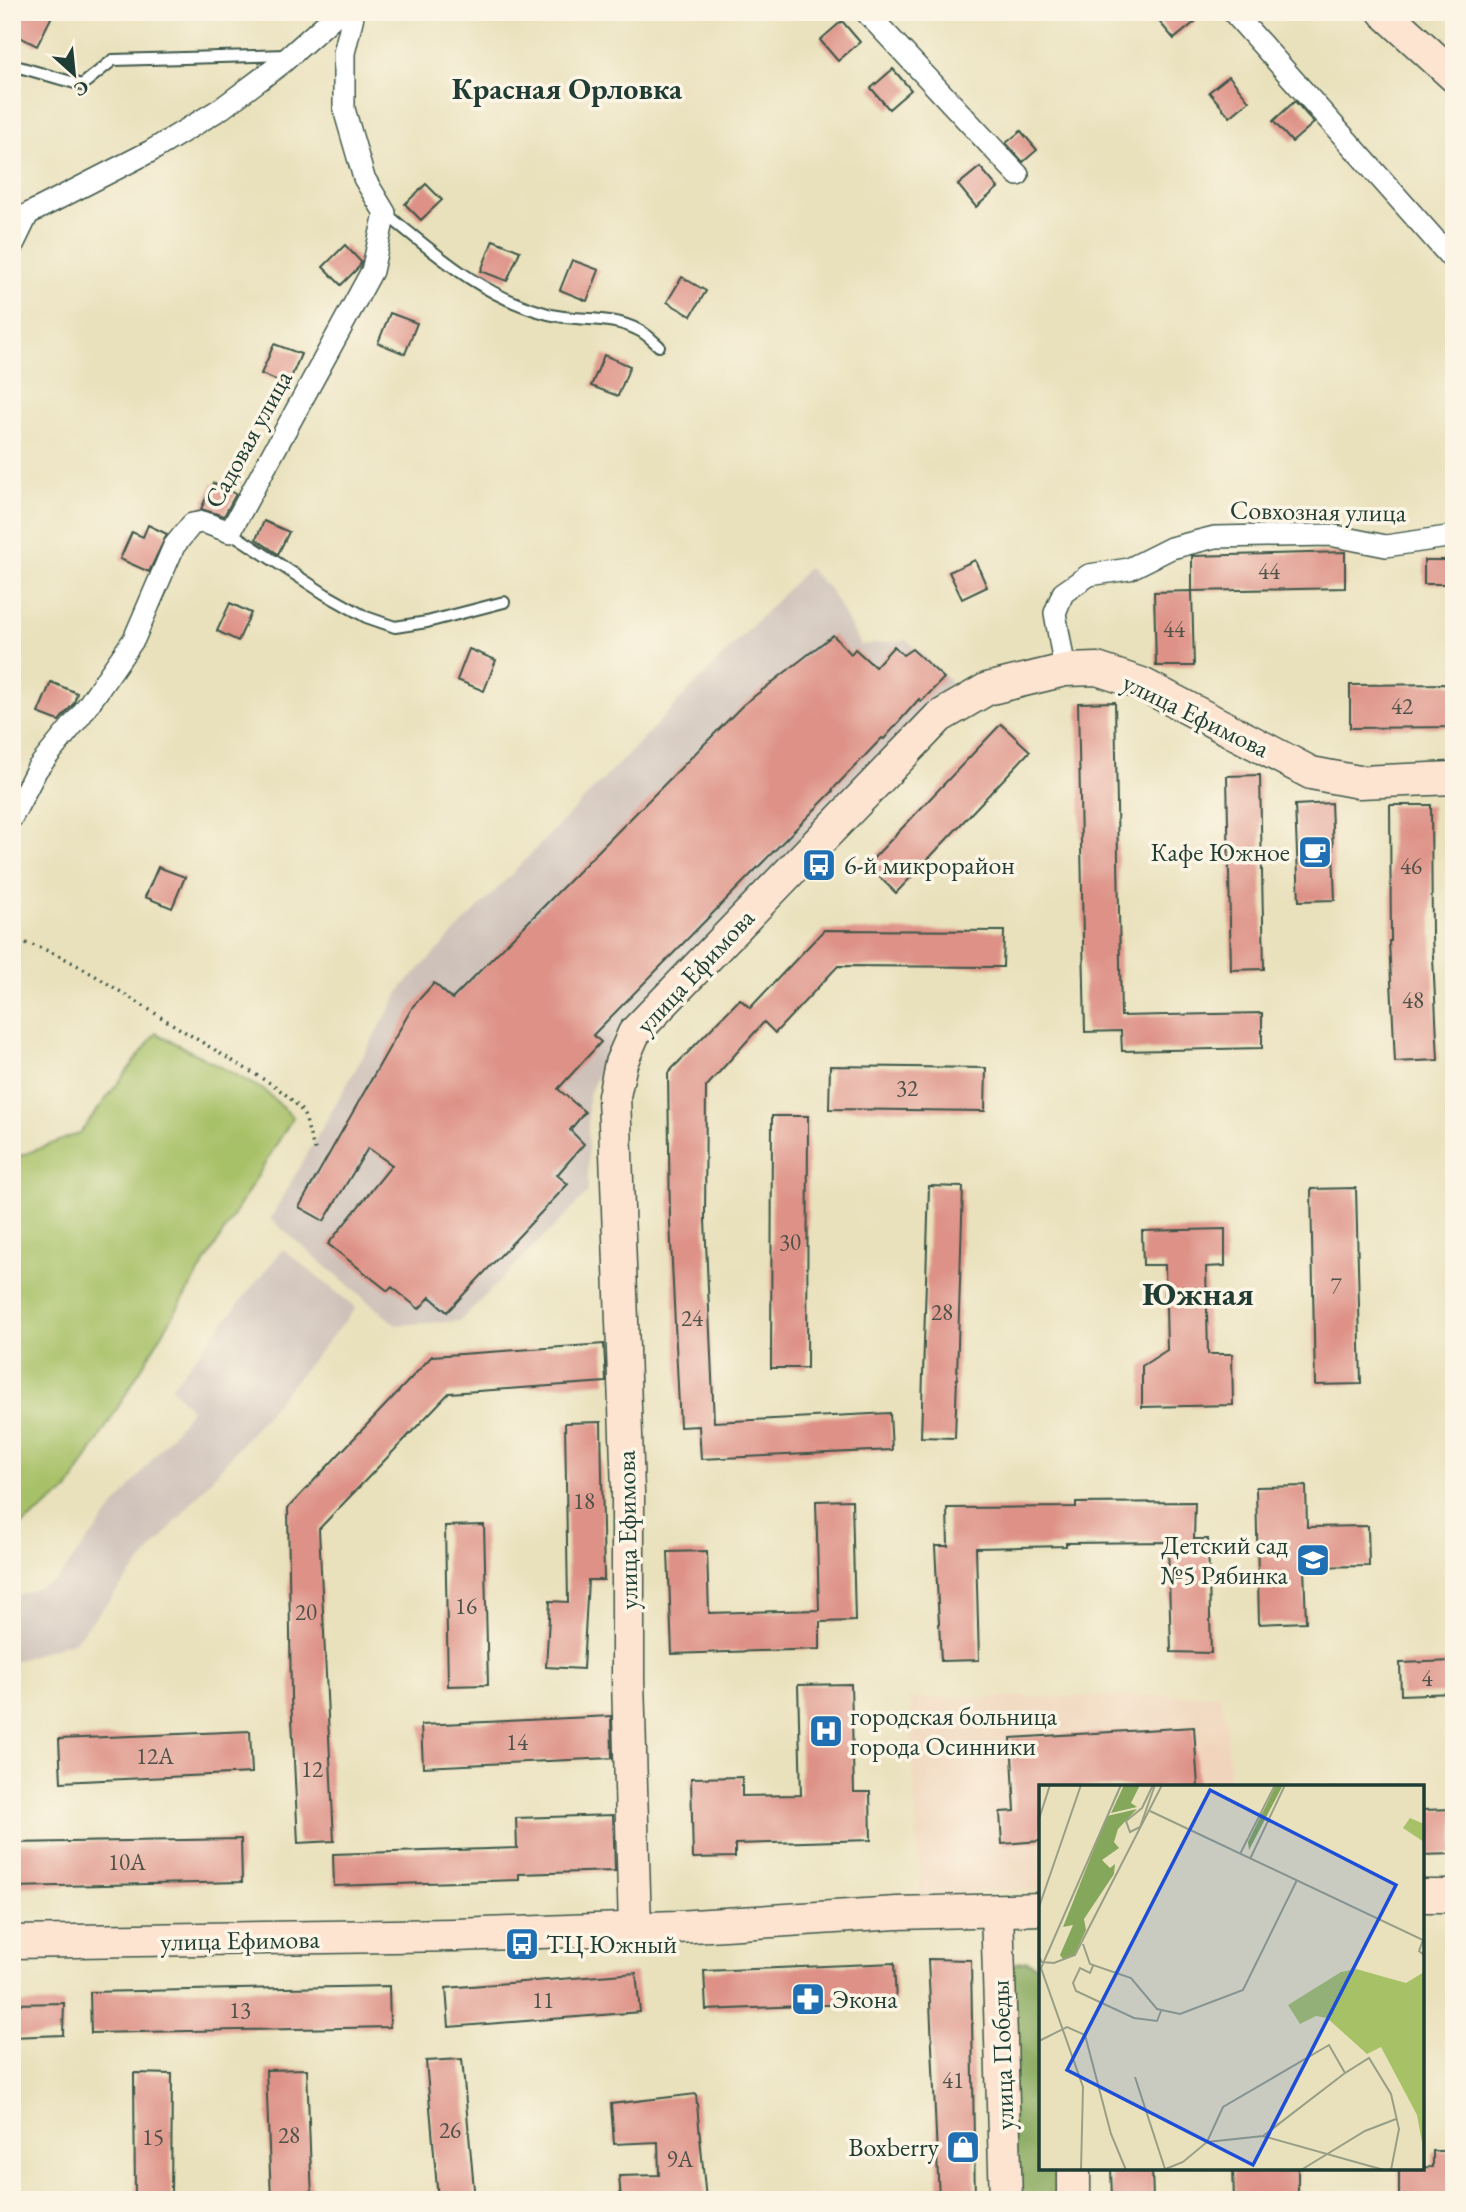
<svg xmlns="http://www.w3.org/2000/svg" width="1466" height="2212" font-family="'EB Garamond',serif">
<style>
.built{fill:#f0d5bc}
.industrial{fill:#cec1b9}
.green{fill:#a7c167;stroke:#637f4e;stroke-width:2}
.forest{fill:#85a75c;stroke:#527248;stroke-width:2}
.building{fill:#de9287}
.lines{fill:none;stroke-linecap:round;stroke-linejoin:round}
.lane-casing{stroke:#3d5648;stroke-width:14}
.street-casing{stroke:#3d5648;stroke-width:24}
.secondary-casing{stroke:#3d5648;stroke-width:35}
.path{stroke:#3d5648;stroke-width:3.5;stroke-dasharray:2 5;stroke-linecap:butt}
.lane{stroke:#fff;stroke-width:10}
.street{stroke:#fff;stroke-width:21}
.secondary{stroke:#fde4d1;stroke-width:32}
.labels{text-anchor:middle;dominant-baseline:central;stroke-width:7;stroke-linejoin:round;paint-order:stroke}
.number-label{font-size:23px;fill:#4f5249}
.street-label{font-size:26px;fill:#1f3d34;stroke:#fcf5e5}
.poi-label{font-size:26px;fill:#1f3d34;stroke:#fcf5e5;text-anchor:start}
.quarter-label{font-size:30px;font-weight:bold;fill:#1f3d34;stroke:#fcf5e5}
.district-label{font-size:33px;font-weight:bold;fill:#1f3d34;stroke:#fcf5e5}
.inset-road{fill:none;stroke:#989f86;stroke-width:2}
.view{fill:#1d4ed8;fill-opacity:0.15;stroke:#1d4ed8;stroke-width:3.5}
.inset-edge{fill:none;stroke:#1f3d34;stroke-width:3.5}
</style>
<rect width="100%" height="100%" fill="#fcf5e5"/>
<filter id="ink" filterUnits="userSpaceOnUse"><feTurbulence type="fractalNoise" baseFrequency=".0143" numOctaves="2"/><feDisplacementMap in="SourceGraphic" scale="14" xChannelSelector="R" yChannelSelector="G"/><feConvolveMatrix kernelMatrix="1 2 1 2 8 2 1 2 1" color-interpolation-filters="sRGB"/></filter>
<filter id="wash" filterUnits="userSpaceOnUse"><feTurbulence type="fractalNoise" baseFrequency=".00686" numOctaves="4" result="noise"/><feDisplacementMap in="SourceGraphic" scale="28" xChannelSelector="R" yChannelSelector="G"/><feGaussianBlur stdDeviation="1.57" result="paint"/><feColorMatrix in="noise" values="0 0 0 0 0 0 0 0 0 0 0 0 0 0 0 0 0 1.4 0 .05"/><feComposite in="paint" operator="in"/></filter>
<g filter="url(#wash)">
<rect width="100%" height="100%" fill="#e9e1bc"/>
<polygon class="built" points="1219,1695 1226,1720 1230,1787 1041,1787 1041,1889 920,1895 910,1698"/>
<g class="industrial">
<polygon points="808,568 830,590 861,645 907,640 951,682 614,1036 588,1097 588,1193 460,1321 396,1325 270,1219 403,986"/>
<polygon points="283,1249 356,1308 75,1641 12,1662 12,1597 56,1581 191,1410 171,1387"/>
</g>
<polygon class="green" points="156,1033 264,1090 293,1117 68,1490 12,1533 12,1159 80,1133"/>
<polygon class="forest" points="1027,1961 1041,1968 1041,2168 1066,2168 1066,2200 1014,2200 1008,1969 1016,1963"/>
<g id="blocks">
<g class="building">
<polygon points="12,12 54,12 37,46 12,33"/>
<polygon points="1151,12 1189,12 1196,21 1174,39"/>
<polygon points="842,21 860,42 838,61 820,40"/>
<polygon points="893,69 911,90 889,109 871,88"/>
<polygon points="1229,76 1249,101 1230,117 1209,92"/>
<polygon points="1295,101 1314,123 1292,142 1273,121"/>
<polygon points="1021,131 1037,150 1023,162 1006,143"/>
<polygon points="980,167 998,188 976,207 958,185"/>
<polygon points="426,184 442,200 421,220 405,204"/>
<polygon points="493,240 520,251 507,281 481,271"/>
<polygon points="345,245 361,262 359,267 341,285 323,267"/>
<polygon points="572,260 599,270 587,301 560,290"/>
<polygon points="682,277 706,291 691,316 667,302"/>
<polygon points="390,313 417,323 405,354 378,343"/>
<polygon points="274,344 301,354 288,385 261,374"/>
<polygon points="604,355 630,366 618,396 591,386"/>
<polygon points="213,483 236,494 224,516 201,509"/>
<polygon points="264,521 289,532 278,554 256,539"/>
<polygon points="148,525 167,534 149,572 120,559 132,532 143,537"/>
<polygon points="1345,552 1345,588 1192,591 1192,556"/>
<polygon points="975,560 987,587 962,599 949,572"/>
<rect x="1424" y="560" width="30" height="24"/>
<polygon points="1192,591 1194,666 1156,666 1154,592"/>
<polygon points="230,603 251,613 238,641 217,631"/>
<polygon points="833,635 851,654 855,649 875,667 894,646 903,655 912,649 944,678 921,702 919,699 884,739 882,738 832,790 833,791 593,1035 601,1042 558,1089 585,1112 570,1130 584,1144 557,1175 568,1184 447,1312 430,1297 419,1309 392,1287 388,1291 328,1244 392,1165 368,1148 324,1221 299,1207 413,1006 434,983 452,999 743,705"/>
<polygon points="469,649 496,660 484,691 457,680"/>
<polygon points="51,682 77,693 74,703 59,721 38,713"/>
<polygon points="1454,684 1454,727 1350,728 1350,685"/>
<polygon points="1115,702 1121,1016 1262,1013 1262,1048 1122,1051 1121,1031 1085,1032 1078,703"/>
<polygon points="1001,724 1030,751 896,893 867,865"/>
<polygon points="1260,775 1264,969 1231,970 1227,776"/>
<polygon points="1331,803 1335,900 1299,901 1295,805"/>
<polygon points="1390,805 1431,805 1432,936 1438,1060 1395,1062 1389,941 1391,941"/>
<polygon points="158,867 185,877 172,908 145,897"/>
<polygon points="824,930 1004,931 1003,967 838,966 775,1033 764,1022 706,1087 705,1220 714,1422 890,1413 892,1450 701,1459 699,1426 680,1427 670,1222 668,1073 740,999 750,1008"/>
<polygon points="830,1066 986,1068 985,1111 829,1109"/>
<polygon points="772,1116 808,1116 807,1368 771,1368"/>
<polygon points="929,1186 963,1187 955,1438 921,1437"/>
<polygon points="1356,1188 1361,1384 1315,1385 1311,1189"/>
<polygon points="1225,1229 1225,1266 1206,1267 1208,1354 1232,1354 1233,1405 1142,1407 1142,1366 1167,1350 1165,1265 1143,1265 1142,1231"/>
<polygon points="604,1344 606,1382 449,1393 319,1529 334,1841 298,1843 291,1697 288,1508 432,1356"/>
<polygon points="601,1422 604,1580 588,1580 583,1669 546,1667 550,1601 568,1602 565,1423"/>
<polygon points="1306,1486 1307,1527 1368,1526 1369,1566 1304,1567 1306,1622 1259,1624 1256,1487"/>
<polygon points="852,1500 855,1621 820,1622 820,1649 672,1654 668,1552 707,1551 709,1613 819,1610 816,1501"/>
<polygon points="1195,1502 1194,1539 1208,1539 1211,1653 1171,1652 1168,1542 1066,1543 1066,1546 976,1548 979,1660 941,1661 935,1546 948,1546 947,1508 1076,1507 1076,1503"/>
<polygon points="484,1525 488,1685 448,1686 445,1526"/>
<polygon points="1454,1661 1454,1693 1401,1695 1400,1663"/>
<polygon points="851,1684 854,1792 870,1792 871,1840 735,1844 735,1857 693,1858 691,1778 742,1777 742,1796 801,1795 798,1685"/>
<polygon points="611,1716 612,1758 423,1767 421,1725"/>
<polygon points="1194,1727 1198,1787 1041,1787 1041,1841 1002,1844 1000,1812 1015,1811 1011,1738"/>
<polygon points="250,1731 252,1773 61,1782 59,1739"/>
<polygon points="1454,1809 1454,1854 1422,1855 1422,1810"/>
<polygon points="613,1815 615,1871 519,1874 519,1880 334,1886 333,1854 517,1848 516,1818"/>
<polygon points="241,1839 242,1882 12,1887 12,1843"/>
<polygon points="928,1959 971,1960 975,2200 939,2200"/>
<polygon points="894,1963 896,2002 706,2010 704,1971"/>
<polygon points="636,1973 640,2012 449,2027 446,1988"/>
<polygon points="389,1986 390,2027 91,2033 90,1992"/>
<polygon points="64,2003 63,2035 12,2037 12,2004"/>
<polygon points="462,2059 475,2200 438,2200 426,2061"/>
<polygon points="307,2069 312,2200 271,2200 266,2070"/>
<polygon points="134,2073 172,2074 171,2200 135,2200"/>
<polygon points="696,2094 706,2200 621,2200 619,2176 659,2175 658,2142 614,2144 611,2104"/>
<polygon points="1433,2151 1454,2151 1454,2200 1399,2200 1399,2168 1433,2167"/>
<polygon points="1111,2168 1152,2168 1153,2200 1112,2200"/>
<polygon points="1233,2168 1298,2168 1298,2200 1234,2200"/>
</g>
</g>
</g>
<g filter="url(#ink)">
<use href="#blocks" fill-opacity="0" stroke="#3d5648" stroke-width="2"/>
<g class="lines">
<g class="lane-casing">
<g id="lane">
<polyline points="12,65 82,85 113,60 286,55"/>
<path d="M385 213C437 255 483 297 548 314 577 322 611 315 638 330 646 333 653 341 659 346"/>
<polyline points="230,532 325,594 366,617 395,627 427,622 504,602"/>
</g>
</g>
<g class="street-casing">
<g id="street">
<polyline points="866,12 1018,175"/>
<polyline points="1233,12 1454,261"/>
<polyline points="12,247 28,214 151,151 222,108 282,63 339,12"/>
<polyline points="1065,670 1055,613 1063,593 1089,575 1129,569 1171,548 1215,537 1330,535 1386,546 1454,536"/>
<polyline points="12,817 37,769 81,715 134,639 174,546 192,524 203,522 230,532 372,271 385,213 364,178 344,109 344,53 354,12"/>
</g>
</g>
<g class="secondary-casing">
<g id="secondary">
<polyline points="1384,12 1454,76"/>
<polyline points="1422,1896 1454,1896"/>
<polyline points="997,1911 1006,2200"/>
<polyline points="635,1929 628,1679 628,1491 614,1096 621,1063 634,1033 939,717 987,689 1065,670 1097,669 1142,684 1311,773 1359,782 1454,778"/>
<polyline points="12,1942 456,1935 677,1927 897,1913 1041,1909"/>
<polyline points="1074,2168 1074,2200"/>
</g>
</g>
<path class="path" d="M12 940C58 948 99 979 137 1002 183 1031 229 1059 275 1086 287 1096 301 1105 306 1120 309 1132 311 1142 317 1153"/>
<use href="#lane" class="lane"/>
<use href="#street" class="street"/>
<use href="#secondary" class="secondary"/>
</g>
</g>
<defs>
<g id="cafe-square" transform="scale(1.75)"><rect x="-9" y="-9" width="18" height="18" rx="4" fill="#1f6fb2" stroke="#fcf5e5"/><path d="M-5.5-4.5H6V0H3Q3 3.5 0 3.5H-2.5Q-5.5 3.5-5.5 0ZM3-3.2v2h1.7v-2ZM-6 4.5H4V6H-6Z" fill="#fff"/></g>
<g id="bus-square" transform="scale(1.75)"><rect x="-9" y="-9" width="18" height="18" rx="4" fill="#1f6fb2" stroke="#fcf5e5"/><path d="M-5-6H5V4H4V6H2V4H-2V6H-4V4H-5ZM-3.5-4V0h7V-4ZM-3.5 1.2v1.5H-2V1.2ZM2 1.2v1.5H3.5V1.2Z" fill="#fff"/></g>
<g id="school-square" transform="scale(1.75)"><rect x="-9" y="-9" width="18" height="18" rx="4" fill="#1f6fb2" stroke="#fcf5e5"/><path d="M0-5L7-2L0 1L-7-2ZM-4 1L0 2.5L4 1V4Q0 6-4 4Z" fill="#fff"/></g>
<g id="hospital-square" transform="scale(1.75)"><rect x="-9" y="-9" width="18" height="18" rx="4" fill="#1f6fb2" stroke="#fcf5e5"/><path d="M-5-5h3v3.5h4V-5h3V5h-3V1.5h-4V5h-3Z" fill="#fff"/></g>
<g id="pharmacy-square" transform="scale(1.75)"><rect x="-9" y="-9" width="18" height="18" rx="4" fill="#1f6fb2" stroke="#fcf5e5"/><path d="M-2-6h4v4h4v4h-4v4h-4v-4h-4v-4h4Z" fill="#fff"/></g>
<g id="shop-square" transform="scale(1.75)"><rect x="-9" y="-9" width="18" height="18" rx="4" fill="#1f6fb2" stroke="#fcf5e5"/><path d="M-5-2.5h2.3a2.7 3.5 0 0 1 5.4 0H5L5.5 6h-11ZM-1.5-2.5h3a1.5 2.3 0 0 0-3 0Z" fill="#fff"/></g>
</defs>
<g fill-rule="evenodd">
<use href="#cafe-square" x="1315" y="852"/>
<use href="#bus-square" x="819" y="865"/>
<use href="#school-square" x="1313" y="1560"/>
<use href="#hospital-square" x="826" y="1731"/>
<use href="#bus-square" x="522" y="1944"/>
<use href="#pharmacy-square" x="808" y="1999"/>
<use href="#shop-square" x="963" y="2147"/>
</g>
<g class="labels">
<g class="number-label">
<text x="1269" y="571">44</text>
<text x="1174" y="629">44</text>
<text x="1402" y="706">42</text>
<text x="1411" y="866">46</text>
<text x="1413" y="1000">48</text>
<text x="907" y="1088">32</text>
<text x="790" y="1242">30</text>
<text x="1336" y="1286">7</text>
<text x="942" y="1312">28</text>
<text x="692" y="1318">24</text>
<text x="584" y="1501">18</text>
<text x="466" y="1606">16</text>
<text x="306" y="1612">20</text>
<text x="1427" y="1678">4</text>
<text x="517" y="1742">14</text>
<text x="155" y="1756">12А</text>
<text x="312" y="1769">12</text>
<text x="127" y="1862">10А</text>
<text x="543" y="2000">11</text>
<text x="240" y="2010">13</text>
<text x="953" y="2080">41</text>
<text x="450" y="2130">26</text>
<text x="289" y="2135">28</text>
<text x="153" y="2137">15</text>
<text x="680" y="2159">9А</text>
</g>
<g class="street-label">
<text transform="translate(248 439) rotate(-61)">Садовая улица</text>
<text transform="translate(1318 511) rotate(1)">Совхозная улица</text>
<text transform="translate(1196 715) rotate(26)">улица Ефимова</text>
<text transform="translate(695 971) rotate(-47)">улица Ефимова</text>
<text transform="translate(627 1530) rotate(-91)">улица Ефимова</text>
<text transform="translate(240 1940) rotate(-1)">улица Ефимова</text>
<text transform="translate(1002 2055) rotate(-92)">улица Победы</text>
</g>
<g class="poi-label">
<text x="1290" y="852" text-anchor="end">Кафе Южное</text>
<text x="844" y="865">6-й микрорайон</text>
<text x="1288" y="1545" text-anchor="end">Детский сад<tspan x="1288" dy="30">№5 Рябинка</tspan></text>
<text x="850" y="1716">городская больница<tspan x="850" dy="30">города Осинники</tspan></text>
<text x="546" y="1944">ТЦ Южный</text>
<text x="832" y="1999">Экона</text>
<text x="939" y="2147" text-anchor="end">Boxberry</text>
</g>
<g class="quarter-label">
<text x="567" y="88">Красная Орловка</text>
</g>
<g class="district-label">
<text x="1198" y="1293">Южная</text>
</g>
</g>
<g transform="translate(1039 1785)">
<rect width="385" height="385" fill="#e9e1bc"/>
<path d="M371 33 385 39V57L364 43ZM317 184 367 198 385 187V368L378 330 342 262 328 269 288 233 277 231 261 239 249 220 302 187Z" fill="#a7c167"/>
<path d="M85 0H101L92 18 98 22 72 28ZM237 0H244L210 65 209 57ZM98 24 79 44 75 57 80 63 63 75 71 83 76 79 75 89 45 134 47 145 35 171 24 174 21 170 34 140 24 142 68 31Z" fill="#85a75c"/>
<path class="inset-road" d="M114 0 103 23 87 36 91 47 101 42 116 0M111 26 384 155 380 166 385 170M0 34 11 0M201 69 236 0M211 74 246 0M0 122 42 0M44 159 51 179 92 193 118 224 141 229 204 205 258 95M0 172 3 177 15 178 36 170 123 0M54 181 51 188 41 183 34 198 37 206 95 233 118 236 122 226M0 256 28 242 46 250 72 349 87 385M96 292 126 384M224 351 345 385M168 357 224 351 306 288M42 385 44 302 2 183 82 0M124 385 144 377 168 357 184 322 290 260 306 288 330 273 352 309 360 344 352 385M262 385 326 346 357 334"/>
<path class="view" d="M171 5 357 100 214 380 28 285Z"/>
<rect width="385" height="385" class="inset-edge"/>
</g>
<rect width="1466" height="2212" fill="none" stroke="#fcf5e5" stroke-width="42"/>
<g transform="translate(74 74) rotate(153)" stroke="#fcf5e5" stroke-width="5" paint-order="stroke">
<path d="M0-5L12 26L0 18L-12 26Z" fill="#1f3d34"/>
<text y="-10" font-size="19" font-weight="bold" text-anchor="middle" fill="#1f3d34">С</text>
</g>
</svg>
